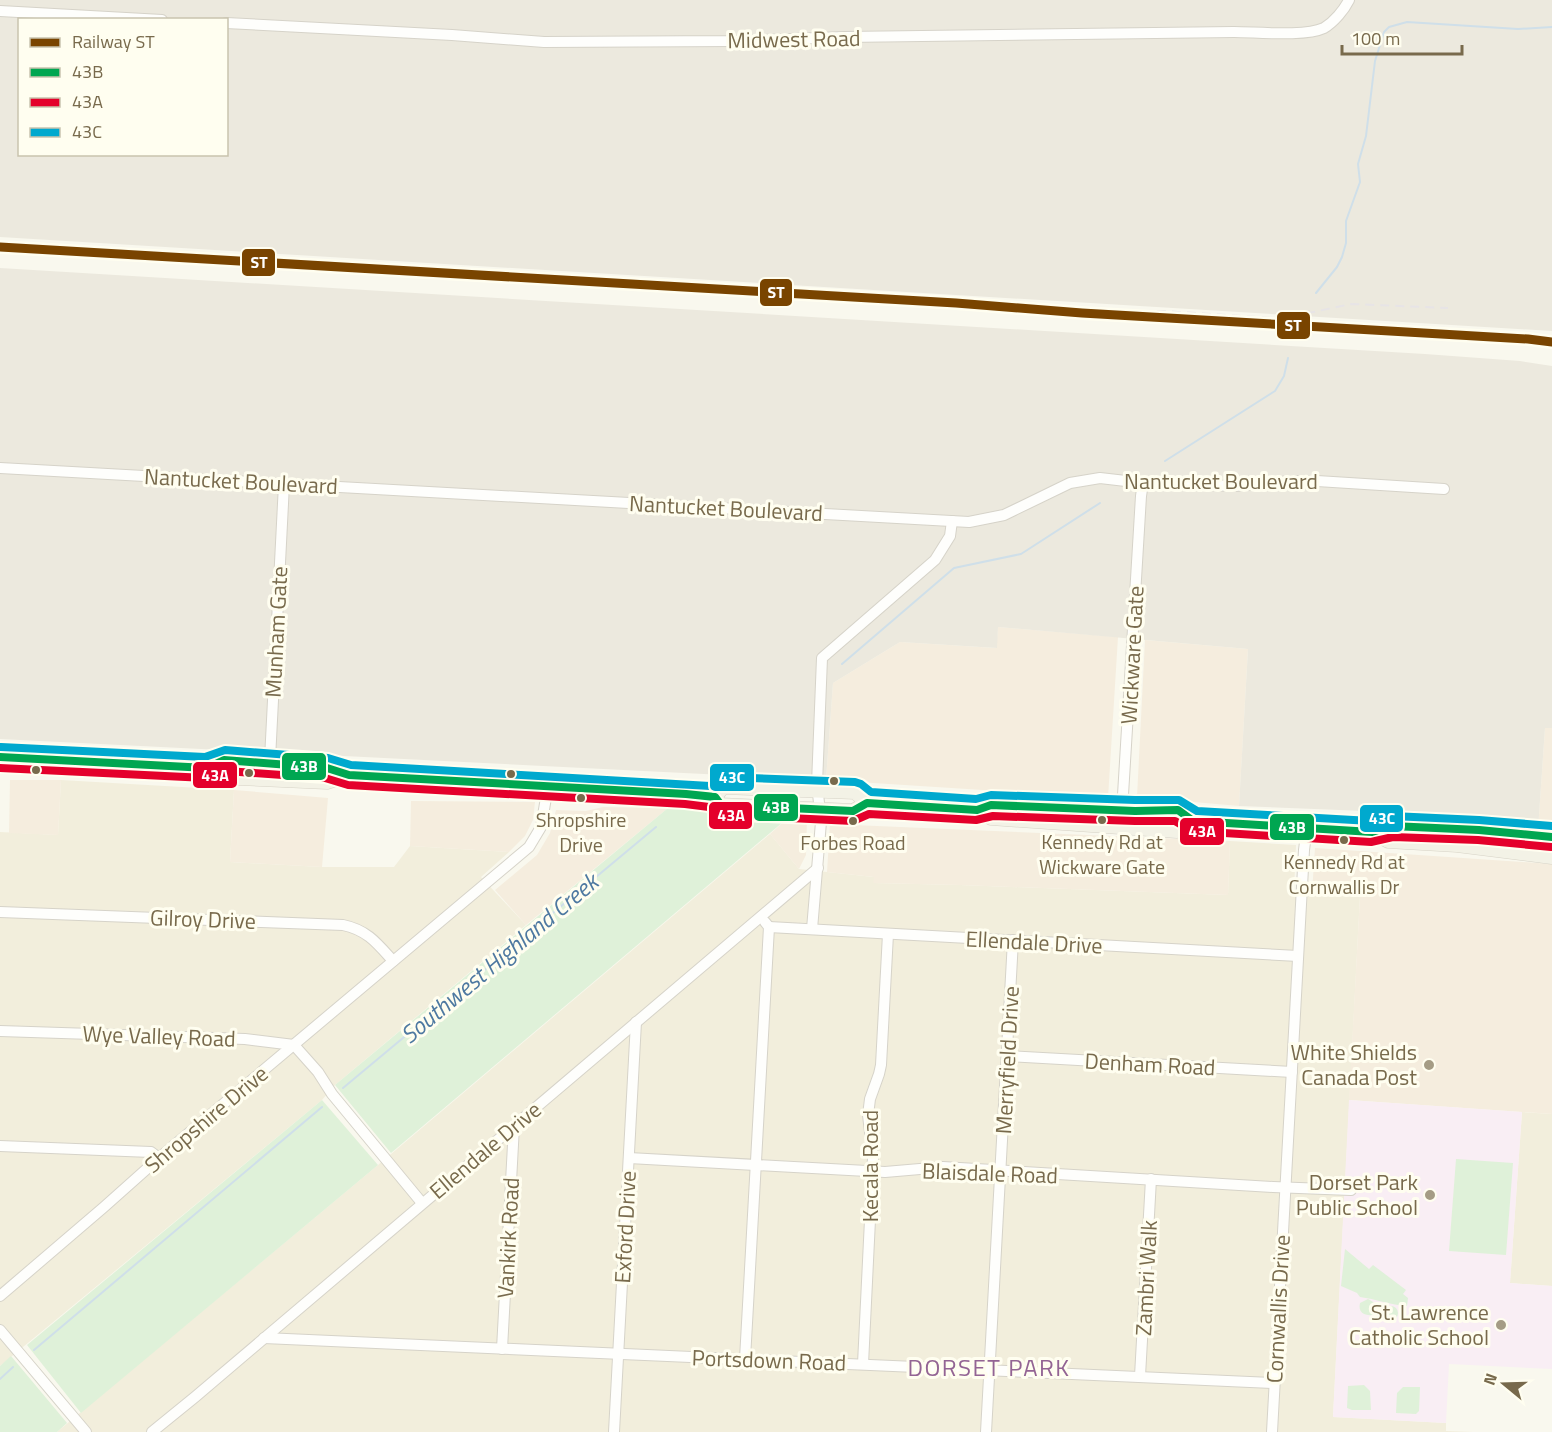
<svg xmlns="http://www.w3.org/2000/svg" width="1552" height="1432" font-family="'Titillium Web',sans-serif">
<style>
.residential{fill:#f2eedc}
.commercial{fill:#f5edde}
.industrial{fill:#ece9de;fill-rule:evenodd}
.education{fill:#f9eef4}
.green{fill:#dff1d9}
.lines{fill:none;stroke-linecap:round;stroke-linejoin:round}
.stream{stroke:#cfdfe9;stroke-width:2}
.minor-casing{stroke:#d6d3c9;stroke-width:12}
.major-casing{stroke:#d7d3c7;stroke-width:15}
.minor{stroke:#fefefc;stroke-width:10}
.major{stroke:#f3f2e6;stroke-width:14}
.rail{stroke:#e7e4e6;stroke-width:2;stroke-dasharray:9 6;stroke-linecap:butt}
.bus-1-casing{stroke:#fffef0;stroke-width:12}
.bus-2-casing{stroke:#fffef0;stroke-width:12}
.bus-3-casing{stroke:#fffef0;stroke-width:12}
.bus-1{stroke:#00a651;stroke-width:8}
.bus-2{stroke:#e4002b;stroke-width:8}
.bus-3{stroke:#00a9ce;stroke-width:8}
.rail-1-casing{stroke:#fffef0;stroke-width:14}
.rail-1{stroke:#794400;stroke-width:9}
.bus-dot{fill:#786a4c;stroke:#fffef0;stroke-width:2}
.poi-dot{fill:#a59c85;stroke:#fffef0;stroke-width:2}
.labels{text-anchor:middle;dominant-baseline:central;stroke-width:6;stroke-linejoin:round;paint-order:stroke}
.bus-label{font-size:20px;fill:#786a4c;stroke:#fffef0}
.street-label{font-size:22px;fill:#786a4c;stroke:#fffef0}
.poi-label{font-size:22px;fill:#786a4c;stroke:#fffef0;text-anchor:end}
.water-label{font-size:24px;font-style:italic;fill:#4e79a1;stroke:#fffef0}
.neighbourhood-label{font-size:24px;letter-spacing:1.5px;fill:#936494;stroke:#fffef0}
.line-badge{stroke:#fffef0;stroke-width:2}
.badge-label{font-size:16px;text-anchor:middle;font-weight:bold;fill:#fff}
</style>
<rect width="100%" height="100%" fill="#f9f8ee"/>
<g class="residential">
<polygon points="61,780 234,790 230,862 322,867 394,867 410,846 509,852 481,877 526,925 335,1085 322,1100 0,1366 0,832 58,835"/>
<polygon points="770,834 799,869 874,877 874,883 960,885 1228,895 1230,841 1296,845 1294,891 1360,895 1333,1417 1446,1423 1446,1431 1473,1432 57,1432 378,1165"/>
<polygon points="1522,1112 1552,1114 1552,1286 1510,1283"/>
</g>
<g class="commercial">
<polygon points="998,627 1118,637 1108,798 826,780 833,683 900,642 996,648"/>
<polygon points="1145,640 1248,649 1239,806 1137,797"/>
<polygon points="1545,728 1552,728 1552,831 1538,830"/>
<polygon points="10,780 61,780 58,835 9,833"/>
<polygon points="234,790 328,798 322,867 230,862"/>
<polygon points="411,801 535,802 533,820 525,836 509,852 410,846"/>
<polygon points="603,807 668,808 526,925 495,890 537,855 550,833 556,810 586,811"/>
<polygon points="789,817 807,819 806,855 799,869 770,834"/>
<polygon points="830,824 1230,841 1228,895 960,885 873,883 874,877 827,872"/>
<polygon points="1315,848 1552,864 1552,1114 1349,1100 1360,896 1312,893"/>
</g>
<g class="industrial">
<path d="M0 0H1552V331L0 237ZM20 20H226V154H20Z"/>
<polygon points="0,268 1425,354 1520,361 1552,366 1552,728 1545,728 1538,830 1390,812 1239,806 1248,649 998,627 997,648 900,642 833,683 826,780 0,739"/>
</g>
<polygon class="education" points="1349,1100 1522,1112 1510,1283 1552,1286 1552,1369 1449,1364 1446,1423 1333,1417"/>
<g class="green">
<polygon points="668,808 789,817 391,1153 335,1085"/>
<polygon points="322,1100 378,1165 81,1413 27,1345"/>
<polygon points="1456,1159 1513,1163 1506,1255 1449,1251"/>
<path d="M1345 1249 1369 1269 1373 1265 1406 1290 1403 1294 1408 1298 1407 1306C1391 1305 1375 1299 1360 1297L1357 1293 1341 1286Z"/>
<path d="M1368 1299 1380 1306 1378 1314C1369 1317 1357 1315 1360 1303Z"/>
<circle cx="1391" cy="1313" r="7"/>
<polygon points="11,1356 67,1423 57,1432 0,1432 0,1366"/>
<polygon points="1364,1385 1370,1391 1371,1410 1352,1410 1347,1408 1348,1386"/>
<polygon points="1403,1387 1420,1387 1419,1411 1416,1414 1396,1413 1397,1393"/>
</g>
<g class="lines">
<g class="stream">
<polyline points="1316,293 1337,267 1342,257 1346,243 1346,221 1360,182 1358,164 1366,136 1375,61 1384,32 1389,27 1407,22 1518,29 1552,27"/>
<polyline points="1165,461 1275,391 1284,376 1288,358"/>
<polyline points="842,664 954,568 1021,554 1100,503"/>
<polyline points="343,1088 656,827"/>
<polyline points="34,1350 322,1107"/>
<polyline points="0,1379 13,1367"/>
</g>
<g class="minor-casing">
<g id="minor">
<polyline points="0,11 162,20"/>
<path d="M226 23 452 35 544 42 734 41 845 37 1234 32C1256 32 1305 37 1324 28 1334 22 1344 10 1349 0"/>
<polyline points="0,468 969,522 1004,515 1070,483 1100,478 1143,483 1235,486 1291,481 1317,481 1444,489"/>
<polyline points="269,779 284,484"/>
<polyline points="1121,828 1141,496 1143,483"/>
<path d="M0 912 343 925C367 930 377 943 393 961"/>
<polyline points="769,927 1298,956"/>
<polyline points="812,929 821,822 817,784 822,658 935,560 950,536 952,521"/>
<polyline points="0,1031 245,1039 294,1045 318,1072 332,1094 422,1203"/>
<polyline points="1007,1056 1292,1072"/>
<polyline points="0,1146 151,1152 159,1158"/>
<polyline points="629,1158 885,1172 943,1167 1273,1187 1351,1190"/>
<polyline points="0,1296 104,1207 159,1158 529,847 541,827 548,786"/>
<polyline points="0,1330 86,1432"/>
<polyline points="264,1338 1274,1383"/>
<polyline points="502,1349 514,1126"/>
<polyline points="745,1359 769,927 765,922"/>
<polyline points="863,1364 873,1158 868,1115 870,1099 879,1074 881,1065 888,934"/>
<polyline points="1140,1376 1151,1179"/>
<polyline points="152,1432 195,1397 818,868"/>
<polyline points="614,1432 636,1022"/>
<polyline points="986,1432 1013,940"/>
<polyline points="1272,1432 1304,850 1307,827"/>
</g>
</g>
<g class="major-casing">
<g id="major">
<polyline points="0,757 207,768 223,777 237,778 327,782 349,775"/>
<polyline points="207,768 224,760 327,768 349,775 686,794 715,797 721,805 853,811 867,803 977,810 991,805 1135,811 1178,810 1193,821 1372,832 1392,826 1479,830 1552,837"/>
<polyline points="715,797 723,787 855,792 867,803"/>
<polyline points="977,810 991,818 1177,831 1193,821"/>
<polyline points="1372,832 1388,841 1457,845 1552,857"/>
</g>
</g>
<use href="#minor" class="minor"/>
<use href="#major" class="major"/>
<polyline class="rail" points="1082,313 1163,311 1272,318 1285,318 1351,304 1448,308"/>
<g class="bus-1-casing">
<polyline id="bus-1" points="0,757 207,768 224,760 327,768 349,775 686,794 715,797 721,805 853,811 867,803 977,810 991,805 1135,811 1178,810 1193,821 1372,832 1392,826 1479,830 1552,837"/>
</g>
<g class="bus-2-casing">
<polyline id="bus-2" points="0,768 206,778 226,771 325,778 348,785 685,804 709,807 715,813 721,815 853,821 869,814 976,820 993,816 1135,821 1175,821 1192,831 1371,842 1393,837 1478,840 1551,847"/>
</g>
<g class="bus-3-casing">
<polyline id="bus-3" points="1,747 205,757 225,750 328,758 351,765 710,786 716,779 722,777 855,782 861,784 871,792 976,799 991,795 1135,800 1179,800 1197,811 1371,821 1392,816 1479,820 1552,826"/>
</g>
<use href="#bus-1" class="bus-1"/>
<use href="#bus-2" class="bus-2"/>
<use href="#bus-3" class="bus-3"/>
<g class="rail-1-casing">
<polyline id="rail-1" points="0,247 956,303 1082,313 1528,339 1552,342"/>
</g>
<use href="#rail-1" class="rail-1"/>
</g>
<g class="bus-dot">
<circle cx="36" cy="770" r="5"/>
<circle cx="249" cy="773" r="5"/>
<circle cx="511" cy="774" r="5"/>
<circle cx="834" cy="781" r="5"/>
<circle cx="581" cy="798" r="5"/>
<circle cx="1102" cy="820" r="5"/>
<circle cx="853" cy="821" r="5"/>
<circle cx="1344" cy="840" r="5"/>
</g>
<g class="poi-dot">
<circle cx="1429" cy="1065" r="6"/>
<circle cx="1430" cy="1195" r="6"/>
<circle cx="1501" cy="1325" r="6"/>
</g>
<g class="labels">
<g class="bus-label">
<text x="581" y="819">Shropshire<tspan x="581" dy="25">Drive</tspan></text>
<text x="1102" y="841">Kennedy Rd at<tspan x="1102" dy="25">Wickware Gate</tspan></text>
<text x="853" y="842">Forbes Road</text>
<text x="1344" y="861">Kennedy Rd at<tspan x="1344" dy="25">Cornwallis Dr</tspan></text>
</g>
<g class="street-label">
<text transform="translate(794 39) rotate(-1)">Midwest Road</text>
<text transform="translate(241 481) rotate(3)">Nantucket Boulevard</text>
<text x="1221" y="481">Nantucket Boulevard</text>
<text transform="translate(726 508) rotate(3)">Nantucket Boulevard</text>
<text transform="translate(276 632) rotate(-87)">Munham Gate</text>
<text transform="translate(1132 655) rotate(-87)">Wickware Gate</text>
<text transform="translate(203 919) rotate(2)">Gilroy Drive</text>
<text transform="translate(1034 942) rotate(3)">Ellendale Drive</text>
<text transform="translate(159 1036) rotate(2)">Wye Valley Road</text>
<text transform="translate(1007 1060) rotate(-87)">Merryfield Drive</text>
<text transform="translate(1150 1064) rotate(3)">Denham Road</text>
<text transform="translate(206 1119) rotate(-40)">Shropshire Drive</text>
<text transform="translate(485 1150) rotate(-40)">Ellendale Drive</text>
<text transform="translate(870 1166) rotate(-90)">Kecala Road</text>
<text transform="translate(990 1173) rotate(2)">Blaisdale Road</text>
<text transform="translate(625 1227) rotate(-87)">Exford Drive</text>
<text transform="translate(508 1238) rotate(-87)">Vankirk Road</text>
<text transform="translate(1146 1278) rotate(-87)">Zambri Walk</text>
<text transform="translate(1278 1309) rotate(-87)">Cornwallis Drive</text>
<text transform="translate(769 1360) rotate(2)">Portsdown Road</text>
</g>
<g class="poi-label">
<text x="1417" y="1052">White Shields<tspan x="1417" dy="25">Canada Post</tspan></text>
<text x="1418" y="1182">Dorset Park<tspan x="1418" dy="25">Public School</tspan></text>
<text x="1489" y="1312">St. Lawrence<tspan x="1489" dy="25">Catholic School</tspan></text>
</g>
<g class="water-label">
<text transform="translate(499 958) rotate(-40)">Southwest Highland Creek</text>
</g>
<g class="neighbourhood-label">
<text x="989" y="1367">DORSET PARK</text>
</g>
</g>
<g class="line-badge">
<rect x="241" y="248" width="35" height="29" rx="6" fill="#794400"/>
<rect x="759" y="278" width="34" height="29" rx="6" fill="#794400"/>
<rect x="1276" y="311" width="35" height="29" rx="6" fill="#794400"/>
<rect x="281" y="752" width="46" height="29" rx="6" fill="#00a651"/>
<rect x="192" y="761" width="46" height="28" rx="6" fill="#e4002b"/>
<rect x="709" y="763" width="46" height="29" rx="6" fill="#00a9ce"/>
<rect x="753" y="793" width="46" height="29" rx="6" fill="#00a651"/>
<rect x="708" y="801" width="45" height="29" rx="6" fill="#e4002b"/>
<rect x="1359" y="804" width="45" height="29" rx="6" fill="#00a9ce"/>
<rect x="1269" y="813" width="46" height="28" rx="6" fill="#00a651"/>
<rect x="1179" y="817" width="46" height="29" rx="6" fill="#e4002b"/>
</g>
<g class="badge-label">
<text x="259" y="268">ST</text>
<text x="776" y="298">ST</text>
<text x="1293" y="331">ST</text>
<text x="304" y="772">43B</text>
<text x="215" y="781">43A</text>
<text x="732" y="783">43C</text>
<text x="776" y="813">43B</text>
<text x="731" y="821">43A</text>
<text x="1382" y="824">43C</text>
<text x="1292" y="833">43B</text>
<text x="1202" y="837">43A</text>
</g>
<rect x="18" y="18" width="210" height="138" fill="#fffef0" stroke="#c9c3ae" stroke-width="1.5"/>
<rect x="30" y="38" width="30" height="9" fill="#794400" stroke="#c9c3ae" stroke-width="1.5"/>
<text x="72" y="48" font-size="18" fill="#786a4c">Railway ST</text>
<rect x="30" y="68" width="30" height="9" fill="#00a651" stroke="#c9c3ae" stroke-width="1.5"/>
<text x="72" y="78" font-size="18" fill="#786a4c">43B</text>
<rect x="30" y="98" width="30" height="9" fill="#e4002b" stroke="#c9c3ae" stroke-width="1.5"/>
<text x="72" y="108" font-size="18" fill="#786a4c">43A</text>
<rect x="30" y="128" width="30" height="9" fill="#00a9ce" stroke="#c9c3ae" stroke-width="1.5"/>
<text x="72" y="138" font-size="18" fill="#786a4c">43C</text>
<g transform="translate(1504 1384) rotate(289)" stroke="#fffef0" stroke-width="4.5" paint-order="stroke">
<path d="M0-4.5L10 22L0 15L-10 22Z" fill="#786a4c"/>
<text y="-9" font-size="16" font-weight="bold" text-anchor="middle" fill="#786a4c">N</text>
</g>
<path d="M1342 45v9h120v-9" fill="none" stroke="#786a4c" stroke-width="3"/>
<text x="1351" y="45" font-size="18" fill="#786a4c" stroke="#fffef0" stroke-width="4.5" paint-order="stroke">100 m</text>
</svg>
